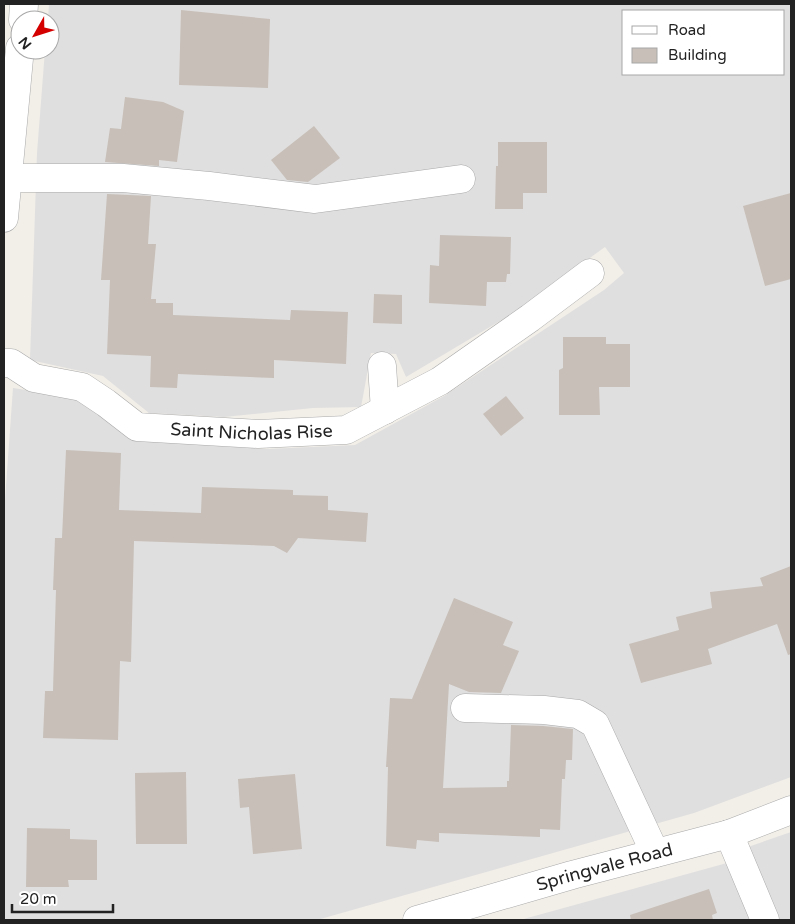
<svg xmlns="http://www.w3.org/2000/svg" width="795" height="924" font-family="'Varela Round',sans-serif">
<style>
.residential{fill:#e0dfdf;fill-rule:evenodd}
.building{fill:#c7bfb8}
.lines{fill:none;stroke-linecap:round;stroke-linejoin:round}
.minor-casing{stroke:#a9a9a9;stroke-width:29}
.minor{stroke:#fff;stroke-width:28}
.labels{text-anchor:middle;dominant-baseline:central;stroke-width:5;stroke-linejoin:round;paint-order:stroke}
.street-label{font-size:18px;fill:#222;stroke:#fff}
</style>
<rect width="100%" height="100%" fill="#f2efe9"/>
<g class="residential">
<path d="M49 4H791V777L694 813 317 920H4V514L13 388 79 398 125 433 159 442 267 449 355 445 444 396 604 290 624 273 605 247 515 312 406 377 396 354 371 353 361 407 313 408 224 417 149 413 103 376 30 360 37 153 45 50H50V20H48ZM624 11H784V74H624Z"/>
<polygon points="791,832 791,920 775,920 745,848"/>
<polygon points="727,863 750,920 520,920"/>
</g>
<g class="building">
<polygon points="181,10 270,19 268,88 179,85"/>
<polygon points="125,97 163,102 184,111 177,162 159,160 159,166 105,162 110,128 121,129"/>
<polygon points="314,126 340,158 308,182 287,180 271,160"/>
<polygon points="498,142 547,142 547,193 523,193 523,209 495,209 496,166 498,166"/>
<polygon points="791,193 791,279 765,286 743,206"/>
<polygon points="107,194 151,196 148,244 156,244 151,299 156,299 156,303 173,303 173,315 290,320 291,310 348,312 346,364 274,360 274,378 178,374 177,388 150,387 151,356 107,354 110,280 101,280"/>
<polygon points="440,235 511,237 510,274 507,274 506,282 487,282 486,306 429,303 430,265 439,266"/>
<polygon points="374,294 402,295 402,324 373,323"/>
<polygon points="563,337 606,337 606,344 630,344 630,387 599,387 600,415 559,415 559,370 563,368"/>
<polygon points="506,396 524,418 501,436 483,414"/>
<polygon points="66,450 121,453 119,510 201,513 202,487 293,490 293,495 328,496 328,510 368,513 366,542 298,538 287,553 274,546 134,541 131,662 120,661 118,740 43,738 45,691 53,691 56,590 53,590 55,538 62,538"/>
<polygon points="791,566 791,654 788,655 777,624 708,649 712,664 641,683 629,644 679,630 676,617 712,608 710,592 763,586 760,578"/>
<polygon points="454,598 513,622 503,645 519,651 501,693 469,692 449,684 443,788 507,787 507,781 509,781 511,725 543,726 573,729 572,760 566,760 565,779 562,779 560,830 540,829 540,837 439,833 439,842 417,840 416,849 386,846 388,767 386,767 390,698 412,699"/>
<polygon points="186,772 187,844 136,844 135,773"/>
<polygon points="295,774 302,849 253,854 249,807 240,808 238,779"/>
<polygon points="27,828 70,829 70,839 97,840 97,880 68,880 69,887 26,887"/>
<polygon points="709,889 717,913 712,915 713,920 631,920 630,915"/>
</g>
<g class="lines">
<g class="minor-casing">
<g id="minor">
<polyline points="23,20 24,4"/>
<polyline points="8,178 123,178 209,186 315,199 461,179"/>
<polyline points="4,218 20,48"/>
<path id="s1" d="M4 363H11L34 378 82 387 106 403 137 427 258 434 346 430 440 381 530 318 590 273"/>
<polyline points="382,366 385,410"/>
<polyline points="465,708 544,710 578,714 595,724 655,853"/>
<polyline points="729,834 765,920"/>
<path id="s2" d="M417 920 572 875 729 834 791 810"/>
</g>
</g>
<use href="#minor" class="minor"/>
</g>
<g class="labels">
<g class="street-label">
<text stroke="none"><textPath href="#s1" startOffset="266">Saint Nicholas Rise</textPath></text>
<text stroke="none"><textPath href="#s2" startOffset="195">Springvale Road</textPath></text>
</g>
</g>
<rect width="795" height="924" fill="none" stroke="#222222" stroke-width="10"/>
<rect x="622" y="10" width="162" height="65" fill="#ffffff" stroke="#a7a7a7"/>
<rect x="632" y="26" width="25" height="8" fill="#ffffff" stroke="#a7a7a7"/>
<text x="668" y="35" font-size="15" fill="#222222">Road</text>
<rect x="632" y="48" width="25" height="15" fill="#c7bfb8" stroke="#a7a7a7"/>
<text x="668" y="60" font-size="15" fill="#222222">Building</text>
<g transform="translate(35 35) rotate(231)"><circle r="24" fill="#ffffff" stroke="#a7a7a7"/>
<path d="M0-4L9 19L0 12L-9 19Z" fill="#d40000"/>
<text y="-8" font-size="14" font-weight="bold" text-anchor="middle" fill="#222222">N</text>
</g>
<path d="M12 904v8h101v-8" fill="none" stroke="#222222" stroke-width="2.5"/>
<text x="20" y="904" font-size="15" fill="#222222" stroke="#ffffff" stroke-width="4" paint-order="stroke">20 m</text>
</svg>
